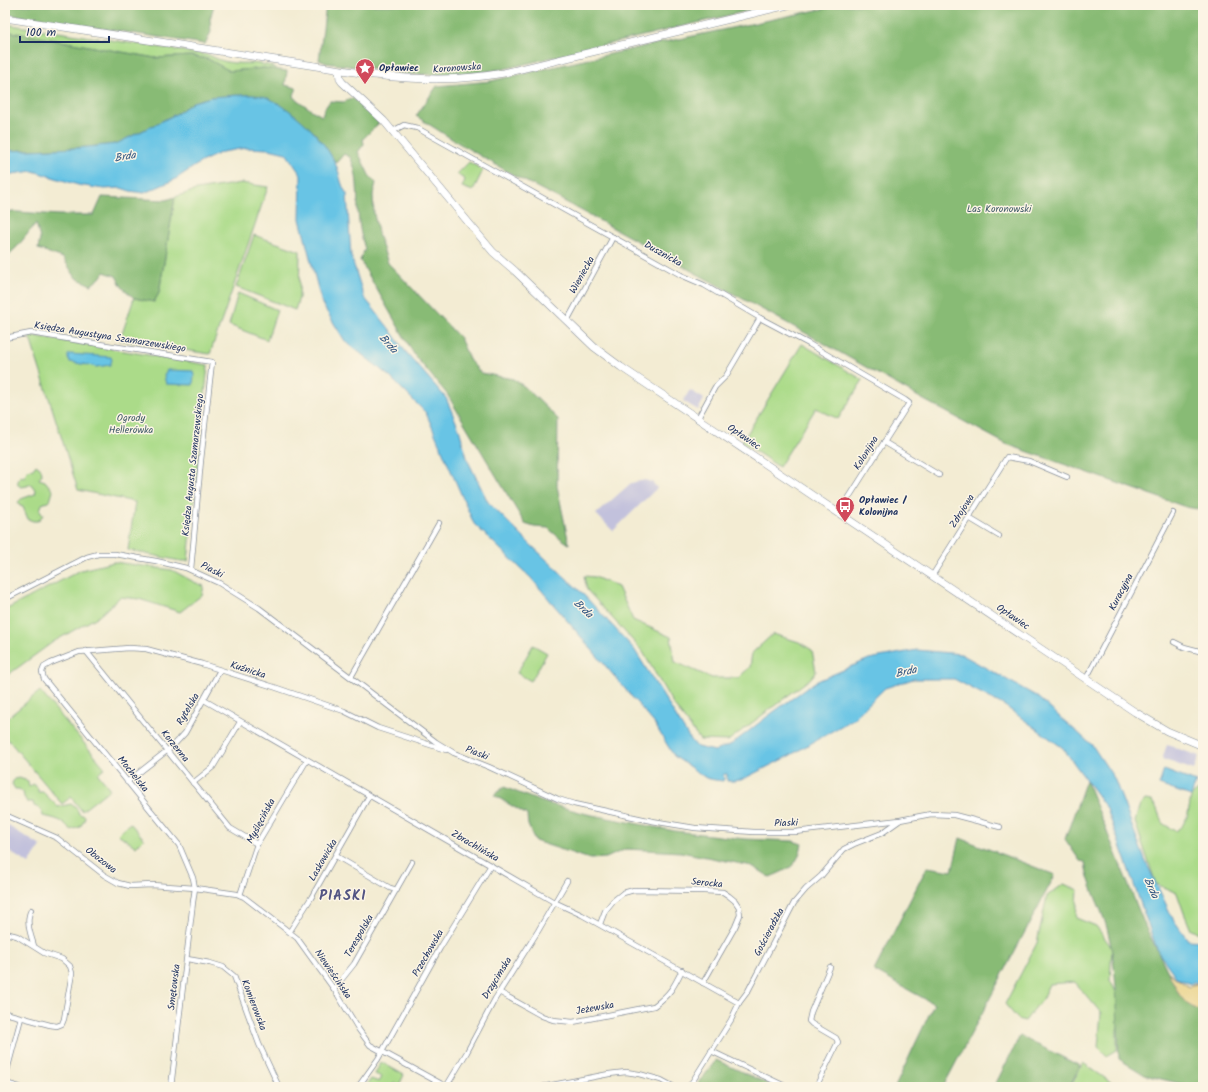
<svg xmlns="http://www.w3.org/2000/svg" width="1208" height="1092" font-family="Kalam,sans-serif">
<style>
.industrial{fill:#c2c1dc}
.green{fill:#abdb89;stroke:#638574}
.forest{fill:#88bb75;stroke:#52756a}
.sand{fill:#eeda9e;stroke:#84847e}
.water{fill:#67c4e5;stroke:#417aa2}
.lines{fill:none;stroke-linecap:round;stroke-linejoin:round}
.street-casing{stroke:#878e98;stroke-width:6}
.secondary-casing{stroke:#878e98;stroke-width:8}
.street{stroke:#fff;stroke-width:4.5}
.secondary{stroke:#fff;stroke-width:7}
.labels{text-anchor:middle;dominant-baseline:central;stroke-width:3;stroke-linejoin:round;paint-order:stroke}
.poi-label{font-size:10px;font-weight:bold;fill:#1b2f5e;stroke:#fcf5e5;text-anchor:start}
.street-label{font-size:10px;fill:#1b2f5e;stroke:#fcf5e5}
.park-label{font-size:10px;fill:#3f5a69;stroke:#fcf5e5}
.water-label{font-size:11px;font-style:italic;fill:#2e5480;stroke:#fcf5e5}
.district-label{font-size:14px;font-weight:bold;letter-spacing:1px;fill:#525483;stroke:#fcf5e5}
</style>
<rect width="100%" height="100%" fill="#fcf5e5"/>
<filter id="ink" filterUnits="userSpaceOnUse"><feTurbulence type="fractalNoise" baseFrequency=".025" numOctaves="2"/><feDisplacementMap in="SourceGraphic" scale="8" xChannelSelector="R" yChannelSelector="G"/><feConvolveMatrix kernelMatrix="1 2 1 2 8 2 1 2 1" color-interpolation-filters="sRGB"/></filter>
<filter id="wash" filterUnits="userSpaceOnUse"><feTurbulence type="fractalNoise" baseFrequency=".012" numOctaves="4" result="noise"/><feDisplacementMap in="SourceGraphic" scale="16" xChannelSelector="R" yChannelSelector="G"/><feGaussianBlur stdDeviation="0.9" result="paint"/><feColorMatrix in="noise" values="0 0 0 0 0 0 0 0 0 0 0 0 0 0 0 0 0 1.4 0 .05"/><feComposite in="paint" operator="in"/></filter>
<g filter="url(#wash)">
<rect width="100%" height="100%" fill="#f3ecd3"/>
<g class="industrial">
<polygon points="690,390 704,399 698,410 683,401"/>
<polygon points="645,480 652,482 657,488 613,531 596,514 631,483"/>
<polygon points="1167,745 1199,756 1194,770 1162,759"/>
<polygon points="5,824 41,846 29,864 5,849"/>
</g>
<g class="green">
<path d="M5 24 209 55C213 57 217 59 220 60 239 67 256 59 276 68L275 70 264 68 230 71 208 59 191 56 155 58 5 31Z"/>
<polygon points="469,162 483,170 473,191 462,187 465,180 457,174"/>
<polygon points="241,183 268,187 210,354 120,340 134,298 154,302 159,293 175,197 196,190"/>
<polygon points="254,235 300,251 299,298 295,310 236,287"/>
<polygon points="238,293 277,310 267,340 229,325"/>
<polygon points="29,335 208,365 188,561 180,561 128,550 135,502 78,490"/>
<polygon points="802,344 863,380 838,419 816,408 779,467 742,442"/>
<polygon points="36,465 41,469 42,474 39,479 45,481 53,491 50,501 42,504 40,510 43,515 38,521 33,521 28,519 23,507 20,506 18,502 21,499 35,494 36,491 31,484 27,486 21,487 17,484 20,476 24,477 28,470 33,469"/>
<polygon points="114,562 172,570 194,582 204,586 202,595 180,612 139,599 120,597 99,616 53,642 5,677 5,610 81,570"/>
<polygon points="584,576 595,577 618,587 633,620 671,637 675,662 712,678 738,678 750,667 752,653 773,634 799,642 812,650 816,672 810,679 728,741 700,740 673,704 643,652 587,590"/>
<polygon points="533,645 547,653 531,681 517,673"/>
<polygon points="40,691 105,768 98,774 110,789 82,811 71,797 62,804 5,736 5,720"/>
<path d="M19 778 28 781 29 787 33 784 38 788V792H43L58 807 71 804 77 809 79 814 85 816 84 821 80 827 70 830C65 820 53 818 43 816L41 809 34 806 33 802H27L24 797 23 792 19 789H15L12 784 14 779Z"/>
<path d="M1203 786V934L1191 930 1184 913 1177 893 1156 884 1135 822 1139 807 1145 800 1152 801 1157 809 1162 823 1175 831C1188 825 1189 809 1191 796Z"/>
<polygon points="130,823 144,839 136,847 118,834"/>
<polygon points="1064,884 1078,890 1076,918 1096,926 1112,948 1110,980 1123,1006 1117,1030 1117,1050 1107,1056 1098,1047 1101,1013 1075,982 1049,984 1043,998 1025,1021 1018,1019 1005,1004 1037,943 1047,896"/>
<polygon points="381,1062 404,1075 399,1085 394,1082 391,1087 372,1087 367,1084 371,1079 379,1082 382,1077 375,1074"/>
<polygon points="1083,1063 1118,1087 1070,1087"/>
</g>
<g class="forest">
<polygon points="5,5 214,5 210,19 211,32 205,44 5,14"/>
<polygon points="326,5 772,5 504,69 482,72 455,75 408,74 326,63 319,60"/>
<polygon points="841,5 1203,5 1203,510 1186,507 1006,444 924,400 809,335 560,199 515,176 455,141 416,116 437,86 491,81 655,44"/>
<path d="M5 31 155 58 191 56 208 59 230 71 264 68 287 71 285 85 297 88 293 97 313 111 322 116 325 108 330 101 344 102 353 98 379 123 363 139 364 144 358 152 369 175 376 183 373 195 374 214 379 237 388 263 460 338 470 361 481 373 513 379 525 387 558 419 557 486 569 544 556 535 548 528 534 527 525 524 447 394 415 356 360 260 365 249C361 237 359 225 358 212 357 193 359 175 350 157L344 154 336 163 315 133 249 95 211 97 193 102 178 113 116 144 78 148 5 151Z"/>
<polygon points="102,197 166,200 175,197 159,293 154,302 134,298 122,287 116,276 104,272 100,278 91,285 76,278 63,258 38,249 40,239 36,223 18,246 5,258 5,211 59,215 94,215"/>
<path d="M1086 780 1146 928 1168 972 1189 987 1203 981V1087H1194L1145 1075 1119 1059C1117 1016 1118 970 1107 928 1101 907 1087 883 1085 862L1080 861 1065 839Z"/>
<path d="M504 787 539 801 587 814 675 831 745 839 793 841 802 844C797 867 791 868 770 877L752 866 681 852 626 849 606 858 590 859 535 841 528 825 527 815 494 795Z"/>
<polygon points="960,838 1055,875 943,1087 895,1087 934,1004 874,971 927,867 952,871"/>
<polygon points="1020,1036 1080,1066 1069,1087 994,1087"/>
<polygon points="716,1060 775,1087 696,1087"/>
</g>
<polygon class="sand" points="1168,972 1189,987 1203,981 1203,1010 1199,1011 1187,1004 1180,996"/>
<g class="water">
<path d="M238 95C247 95 259 94 268 98 294 110 323 137 335 163 341 174 339 183 347 194L351 256 364 297 388 327 405 351 446 398 459 429 468 461 488 502 531 545 581 592 634 649 688 736 697 747 715 751 732 744 768 716 815 682 869 659 917 650 961 654 1036 696 1092 745 1114 778 1145 860 1173 919 1188 940 1203 941V979L1191 984 1177 978 1158 952 1107 809 1063 748 1005 706 954 679H913L885 688 853 719 789 756 741 780 733 781H727V774H725L723 775 724 779 723 781 715 780 706 778 674 756 654 723 531 578 474 524 426 413 389 376 345 341 322 304 300 219 301 175 286 153 269 149 246 148 222 152 201 162 174 180 144 193 130 191 121 188 104 189 78 185 33 171 5 175V151L78 148 116 144 178 113 193 102 211 97Z"/>
<polygon points="70,354 111,357 112,360 110,365 96,367 93,366 70,362 68,359 68,355"/>
<polygon points="167,370 193,371 194,376 193,385 166,384 164,376"/>
<polygon points="1164,770 1196,782 1191,796 1159,785"/>
</g>
</g>
<g filter="url(#ink)">
<g class="lines">
<g class="street-casing">
<g id="street">
<polyline points="393,131 404,125 417,128 681,275 704,285 760,318"/>
<polyline points="567,321 613,237"/>
<polyline points="5,338 31,333 212,362 201,460 191,569"/>
<polyline points="698,418 715,387 726,376 760,318 809,344 905,400 909,403 839,513"/>
<polyline points="884,442 939,475"/>
<polyline points="969,518 999,536"/>
<polyline points="932,576 1007,457 1029,461 1067,477"/>
<polyline points="5,599 87,557 98,554 115,554 156,561 186,568 219,583 259,608 436,742 454,753 489,767 558,799 574,804 652,821 695,828 754,832 795,832 900,820 931,814 954,815 1000,827"/>
<polyline points="1174,642 1184,647 1203,652"/>
<polyline points="86,651 230,828 257,844"/>
<polyline points="351,677 439,523"/>
<polyline points="1086,679 1173,513"/>
<polyline points="204,700 554,902 582,915 739,1003"/>
<polyline points="127,782 173,746 185,733 220,670"/>
<polyline points="193,783 213,767 240,722"/>
<polyline points="5,815 57,838 104,875 118,883 130,886 152,885 195,888 237,894 244,897 297,938 336,992 359,1030 370,1045 447,1087"/>
<polyline points="336,856 390,888 397,890"/>
<polyline points="240,895 257,844 307,760"/>
<path d="M31 910C25 922 31 935 34 946"/>
<polyline points="600,924 605,911 613,901 623,893 634,890 704,891 723,892 729,896 735,901 739,907 740,915 735,927 703,983"/>
<polyline points="290,931 311,898 369,796"/>
<polyline points="5,933 17,936 44,953 62,959 70,966 72,973 64,1019 62,1024 57,1026 50,1025 5,1013"/>
<polyline points="187,959 210,963 223,967 234,976 259,1044 279,1087"/>
<polyline points="334,989 354,964 412,862"/>
<path d="M499 992 542 1016 553 1020 573 1022 654 1006C670 994 674 987 682 970"/>
<polyline points="711,1051 787,1087"/>
<polyline points="5,1078 21,1018"/>
<polyline points="5,1083 19,1087"/>
<polyline points="171,1087 193,902 195,888 193,878 179,845 44,679 42,672 44,667 51,663 79,652 129,648 146,649 202,664 274,687 344,711 378,728 446,750"/>
<polyline points="358,1087 378,1059 440,948 491,865"/>
<polyline points="446,1087 467,1052 495,999 538,931 567,881"/>
<polyline points="542,1087 609,1074 626,1072 639,1074 661,1080 674,1087"/>
<polyline points="689,1087 731,1020 739,1003 748,991 794,903 806,889 821,876 844,849 854,844 882,833 899,821"/>
<polyline points="816,1087 838,1042 836,1038 812,1024 809,1021 811,1012 830,967"/>
</g>
</g>
<g class="secondary-casing">
<g id="secondary">
<path d="M5 18 374 75C419 80 459 81 504 73L788 5"/>
<polyline points="339,70 340,79 342,82 384,121 493,252 515,271 594,347 621,367 1135,712 1167,731 1203,746"/>
</g>
</g>
<use href="#street" class="street"/>
<use href="#secondary" class="secondary"/>
</g>
</g>
<defs>
<g id="sight-pin" transform="scale(1)"><path d="M0 17L-7.5 6A9.5 9.5 0 1 1 7.5 6Z" fill="#d1495b" stroke="#fcf5e5"/><path d="M0-6L1.8-2.2L6-1.7L2.9 1.2L3.7 5.4L0 3.3L-3.7 5.4L-2.9 1.2L-6-1.7L-1.8-2.2Z" fill="#fff"/></g>
<g id="bus-pin" transform="scale(1)"><path d="M0 17L-7.5 6A9.5 9.5 0 1 1 7.5 6Z" fill="#d1495b" stroke="#fcf5e5"/><path d="M-5-6H5V4H4V6H2V4H-2V6H-4V4H-5ZM-3.5-4V0h7V-4ZM-3.5 1.2v1.5H-2V1.2ZM2 1.2v1.5H3.5V1.2Z" fill="#fff"/></g>
</defs>
<g fill-rule="evenodd">
<use href="#sight-pin" x="365" y="68"/>
<use href="#bus-pin" x="845" y="506"/>
</g>
<g class="labels">
<g class="poi-label">
<text x="379" y="68">Opławiec</text>
<text x="859" y="500">Opławiec /<tspan x="859" dy="12">Kolonijna</tspan></text>
</g>
<g class="street-label">
<text transform="translate(457 68) rotate(-4)">Koronowska</text>
<text transform="translate(663 254) rotate(29)">Dusznicka</text>
<text transform="translate(582 275) rotate(-61)">Wieniecka</text>
<text transform="translate(110 337) rotate(9)">Księdza Augustyna Szamarzewskiego</text>
<text transform="translate(744 437) rotate(34)">Opławiec</text>
<text transform="translate(866 453) rotate(-58)">Kolonijna</text>
<text transform="translate(193 465) rotate(-84)">Księdza Augusta Szamarzewskiego</text>
<text transform="translate(962 511) rotate(-58)">Zdrojowa</text>
<text transform="translate(212 570) rotate(27)">Piaski</text>
<text transform="translate(1121 592) rotate(-62)">Kuracyjna</text>
<text transform="translate(1013 617) rotate(34)">Opławiec</text>
<text transform="translate(248 670) rotate(18)">Kuźnicka</text>
<text transform="translate(188 709) rotate(-60)">Rytelska</text>
<text transform="translate(175 746) rotate(51)">Korzenna</text>
<text transform="translate(477 753) rotate(21)">Piaski</text>
<text transform="translate(133 774) rotate(51)">Mochelska</text>
<text transform="translate(261 821) rotate(-62)">Myślęcińska</text>
<text transform="translate(786 823) rotate(-2)">Piaski</text>
<text transform="translate(475 846) rotate(30)">Zbrachlińska</text>
<text transform="translate(101 860) rotate(38)">Obozowa</text>
<text transform="translate(323 860) rotate(-60)">Laskowicka</text>
<text transform="translate(707 883) rotate(5)">Serocka</text>
<text transform="translate(769 932) rotate(-62)">Gościeradzka</text>
<text transform="translate(359 936) rotate(-60)">Terespolska</text>
<text transform="translate(428 953) rotate(-60)">Przechowska</text>
<text transform="translate(333 974) rotate(56)">Niewieścińska</text>
<text transform="translate(497 978) rotate(-58)">Drzycimska</text>
<text transform="translate(174 987) rotate(-83)">Smętowska</text>
<text transform="translate(254 1005) rotate(69)">Komierowska</text>
<text transform="translate(595 1008) rotate(-10)">Jeżewska</text>
</g>
<g class="park-label">
<text x="999" y="209">Las Koronowski</text>
<text x="131" y="418">Ogrody<tspan x="131" dy="12">Hellerówka</tspan></text>
</g>
<g class="water-label">
<text transform="translate(125 157) rotate(-10)">Brda</text>
<text transform="translate(388 344) rotate(48)">Brda</text>
<text transform="translate(583 609) rotate(43)">Brda</text>
<text transform="translate(906 672) rotate(-12)">Brda</text>
<text transform="translate(1151 888) rotate(67)">Brda</text>
</g>
<g class="district-label">
<text x="343" y="896">PIASKI</text>
</g>
</g>
<rect width="1208" height="1092" fill="none" stroke="#fcf5e5" stroke-width="20"/>
<path d="M20 36v6h89v-6" fill="none" stroke="#1b2f5e" stroke-width="2"/>
<text x="26" y="36" font-size="12" fill="#1b2f5e" stroke="#fcf5e5" stroke-width="3" paint-order="stroke">100 m</text>
</svg>
